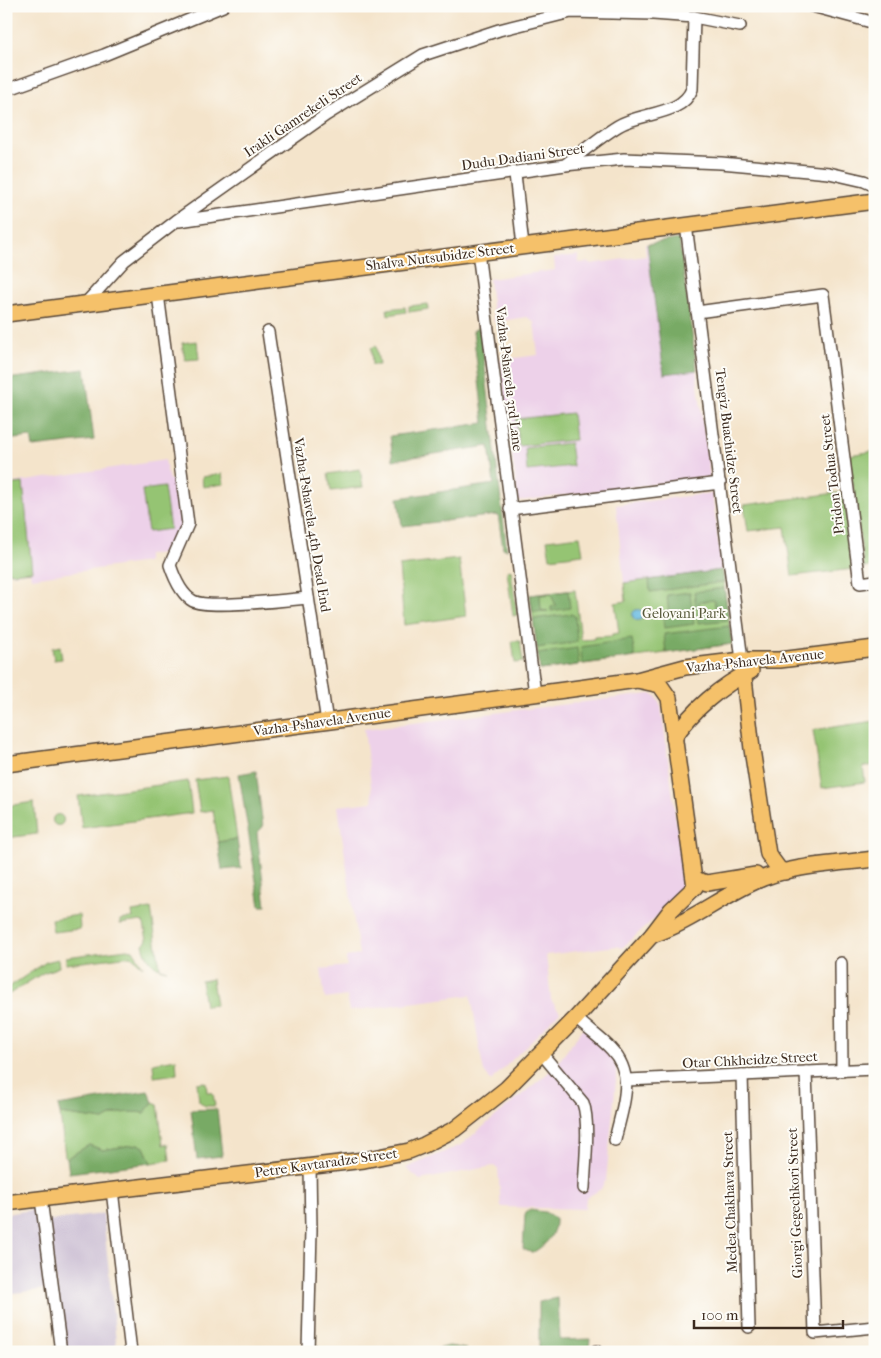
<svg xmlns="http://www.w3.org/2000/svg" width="881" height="1358" font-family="'IM FELL French Canon',serif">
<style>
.built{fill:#edd1e9}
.industrial{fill:#ccbfd4}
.green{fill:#95c473;stroke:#687748}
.forest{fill:#78aa65;stroke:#5a6a42}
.water{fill:#63b9e0;stroke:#4f727f}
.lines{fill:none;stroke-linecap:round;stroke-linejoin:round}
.minor-casing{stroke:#574638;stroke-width:14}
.major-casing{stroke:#574638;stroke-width:18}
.minor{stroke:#fff;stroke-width:11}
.major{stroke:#f5c16b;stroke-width:15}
.labels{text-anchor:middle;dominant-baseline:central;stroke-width:4;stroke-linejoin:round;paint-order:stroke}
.street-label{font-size:14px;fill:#3b2a1e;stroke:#fdfcf7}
.park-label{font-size:14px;fill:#565838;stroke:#fdfcf7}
</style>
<rect width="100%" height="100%" fill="#fdfcf7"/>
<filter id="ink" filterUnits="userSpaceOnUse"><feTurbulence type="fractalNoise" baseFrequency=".02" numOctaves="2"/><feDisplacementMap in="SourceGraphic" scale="10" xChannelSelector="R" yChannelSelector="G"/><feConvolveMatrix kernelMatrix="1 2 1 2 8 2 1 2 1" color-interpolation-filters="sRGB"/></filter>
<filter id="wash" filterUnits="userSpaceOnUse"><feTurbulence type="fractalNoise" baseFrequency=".0096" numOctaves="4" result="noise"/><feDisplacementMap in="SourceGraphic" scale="20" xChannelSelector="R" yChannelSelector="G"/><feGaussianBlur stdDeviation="1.12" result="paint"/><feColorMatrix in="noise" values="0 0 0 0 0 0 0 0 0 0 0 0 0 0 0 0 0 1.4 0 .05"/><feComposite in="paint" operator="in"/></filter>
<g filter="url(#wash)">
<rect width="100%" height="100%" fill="#f4e4cb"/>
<g class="built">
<polygon points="679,239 710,477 518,501 500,360 538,355 534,322 527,317 494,322 489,279 555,270 554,258 578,255 579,263 589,262 590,264 646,256 645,244"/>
<polygon points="165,460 169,480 177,479 186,516 173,552 147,555 147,562 31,578 30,572 12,574 6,571 6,484"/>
<polygon points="712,493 722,570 624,583 616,505"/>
<polygon points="650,694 656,696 661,706 685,887 676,899 622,948 617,946 546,955 551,1000 560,1012 491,1081 484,1072 482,1063 471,995 349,1011 347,996 325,999 321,969 347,966 346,957 359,955 338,806 373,802 364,729"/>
<polygon points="585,1026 608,1049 616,1068 616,1081 606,1180 601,1189 586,1198 585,1209 501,1207 498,1168 493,1166 420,1180 406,1168 461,1145 554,1068"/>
</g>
<g class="industrial">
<polygon points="39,1209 47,1289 6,1294 6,1214"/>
<polygon points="103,1214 117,1352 64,1352 48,1221"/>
</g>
<g class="green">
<polygon points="428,304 429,309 409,312 409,306"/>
<polygon points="405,307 406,312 388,315 387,309"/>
<polygon points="197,341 199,359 185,360 182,343"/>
<polygon points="376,346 379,365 372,365 371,348"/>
<polygon points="572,413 575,440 519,446 516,419"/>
<polygon points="570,443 573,466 527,471 525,448"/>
<polygon points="875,451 875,566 864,568 849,455"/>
<polygon points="360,469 363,487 331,491 328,474"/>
<polygon points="222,474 224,484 203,487 202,477"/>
<polygon points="23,483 32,571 11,573 6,570 6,485"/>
<polygon points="164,487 170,529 148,532 142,490"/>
<polygon points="844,492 854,569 792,576 785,527 748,531 744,505"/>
<polygon points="580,536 583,554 550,558 547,540"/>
<polygon points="459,559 466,616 404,625 399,566"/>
<polygon points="511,570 517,615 513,616 507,571"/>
<polygon points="722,570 732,644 540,670 530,595 575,590 581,640 594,639 594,637 612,636 612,634 619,633 615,603 626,601 624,583"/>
<polygon points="512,641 520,641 523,662 515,663"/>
<polygon points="60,646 62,659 54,660 52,648"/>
<polygon points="875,721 875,765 863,767 865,782 822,788 813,730"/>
<polygon points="228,776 237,839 218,842 213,810 200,812 195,780"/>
<polygon points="188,781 192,813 82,828 78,796"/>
<polygon points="34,802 37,834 6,838 6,806"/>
<circle cx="58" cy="820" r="5.5"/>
<path d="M151 909 160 968 167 970C153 969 145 956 143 944L147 940 144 924 141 921 120 924V920L133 918 132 912Z"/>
<polygon points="79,915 80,929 53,932 51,919"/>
<polygon points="127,949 133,950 143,966 131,956 66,964 66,957"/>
<polygon points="58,959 59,967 43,973 6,996 6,989 46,962"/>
<polygon points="212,979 216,1005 205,1006 201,981"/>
<polygon points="176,1059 177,1074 154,1077 153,1063"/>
<polygon points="206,1082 207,1092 213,1093 215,1106 205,1106 199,1101 197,1083"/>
<path d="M153 1102 158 1104 163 1145 168 1144 170 1160 151 1163 144 1147 138 1144 103 1150 89 1145 67 1158 65 1156 60 1114 104 1120C115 1112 131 1111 144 1113Z"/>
</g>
<g class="forest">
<polygon points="679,239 697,370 664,374 647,244"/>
<polygon points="480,326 507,550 503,548 498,515 402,526 398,498 494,484 489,446 393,460 390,436 484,423 473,331"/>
<polygon points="85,369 94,440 33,447 31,437 6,440 6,379"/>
<polygon points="722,570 724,582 650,592 649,580"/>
<polygon points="724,588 729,620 698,623 697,611 700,611 701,615 716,613 714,600 699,602 700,608 696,608 694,592"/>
<polygon points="568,591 570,608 551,611 551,607 556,606 551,594 540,595 541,610 548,611 533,612 530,595"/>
<polygon points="690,592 694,624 664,628 663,618 669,617 667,595"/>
<polygon points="571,614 575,616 577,642 537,648 533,619"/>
<polygon points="729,626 732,644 666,653 664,634"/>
<polygon points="632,639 635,657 582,664 581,647"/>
<polygon points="577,648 579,665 540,670 538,654"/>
<polygon points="256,771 263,827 257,833 266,906 260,906 239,774"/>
<polygon points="237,839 241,868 222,870 218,842"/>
<path d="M148 1091 153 1102 144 1113C131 1111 115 1112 104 1120L60 1114 58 1106Z"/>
<polygon points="217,1109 222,1154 221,1156 197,1159 191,1110"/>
<polygon points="138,1144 144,1147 151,1163 69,1173 67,1158 89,1145 103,1150"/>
<path d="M530 1210 545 1212 555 1218C556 1235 546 1245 532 1253L523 1249 525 1214Z"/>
<polygon points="558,1298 560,1340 590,1339 589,1350 539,1352 539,1302"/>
<polygon points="449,1346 466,1349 467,1352 437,1352 437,1349"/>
</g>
<circle class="water" cx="638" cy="615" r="5.5"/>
</g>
<g filter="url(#ink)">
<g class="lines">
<g class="minor-casing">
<g id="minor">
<polyline points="812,6 875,23"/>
<polyline points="694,17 740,26"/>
<polyline points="6,90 104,55 223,6"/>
<polyline points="515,174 523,246"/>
<polyline points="179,221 565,165 624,159 721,163 829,173 864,181 875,186"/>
<polyline points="686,225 742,660"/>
<polyline points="478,252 535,694"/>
<path d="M158 294 188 524 170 565C174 577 182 595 193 601 208 609 288 600 308 598"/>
<path d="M86 303 124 261 176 221 326 115 423 55 499 30 571 12 653 14 694 17 692 89C682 116 640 112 618 126 600 137 582 152 565 165"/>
<polyline points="697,312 823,295 860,583 875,581"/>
<polyline points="268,332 327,722"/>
<polyline points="510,509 720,483"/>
<polyline points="841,963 842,1071"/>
<path d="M576 1018C587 1029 601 1038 611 1049 637 1076 622 1107 615 1140"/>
<path d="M542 1054 583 1103C590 1122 585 1165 584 1188"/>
<polyline points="806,1072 815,1333 875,1327"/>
<polyline points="742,1075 749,1327"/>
<polyline points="627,1080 875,1069"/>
<polyline points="112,1190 131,1352"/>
<polyline points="41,1199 61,1352"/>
<polyline points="596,1351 597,1352"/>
<polyline points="308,1352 311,1230 310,1166"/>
</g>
</g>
<g class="major-casing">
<g id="major">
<polyline points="6,314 875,201"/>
<polyline points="742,660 752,749 768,854 779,869 785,872"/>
<path d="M674 738C691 711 722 685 751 671"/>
<polyline points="6,764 572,689 637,680 685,667 742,660 780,660 875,648"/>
<polyline points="695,879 707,883 756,875"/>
<path d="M652 935C689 923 719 898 754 882 790 865 836 864 875 859"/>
<polyline points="6,1203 364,1160 409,1151 424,1145 455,1129 506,1089 576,1018 652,935 671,910 695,887 669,698 660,685 637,680"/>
</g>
</g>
<use href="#minor" class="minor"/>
<use href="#major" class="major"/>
</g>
</g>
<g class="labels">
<g class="street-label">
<text transform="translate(303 115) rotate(-34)">Irakli Gamrekeli Street</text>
<text transform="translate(523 157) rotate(-8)">Dudu Dadiani Street</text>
<text transform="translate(440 257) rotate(-7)">Shalva Nutsubidze Street</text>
<text transform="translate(509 379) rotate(83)">Vazha-Pshavela 3rd Lane</text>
<text transform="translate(729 441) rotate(83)">Tengiz Buachidze Street</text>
<text transform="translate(832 474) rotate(-97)">Pridon Todua Street</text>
<text transform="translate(312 525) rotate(81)">Vazha-Pshavela 4th Dead End</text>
<text transform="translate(755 661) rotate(-6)">Vazha-Pshavela Avenue</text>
<text transform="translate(322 722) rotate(-8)">Vazha-Pshavela Avenue</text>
<text transform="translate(750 1060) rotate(-3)">Otar Chkheidze Street</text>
<text transform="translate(326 1163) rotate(-8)">Petre Kavtaradze Street</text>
<text transform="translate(730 1202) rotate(-92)">Medea Chakhava Street</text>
<text transform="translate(795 1203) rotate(-92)">Giorgi Gegechkori Street</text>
</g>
<g class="park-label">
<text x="684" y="613">Gelovani Park</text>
</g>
</g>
<rect width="881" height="1358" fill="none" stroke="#fdfcf7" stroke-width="25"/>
<path d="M694 1320v8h149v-8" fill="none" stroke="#3b2a1e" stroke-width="2.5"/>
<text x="701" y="1320" font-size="15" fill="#3b2a1e" stroke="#fdfcf7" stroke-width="4" paint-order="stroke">100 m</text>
</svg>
